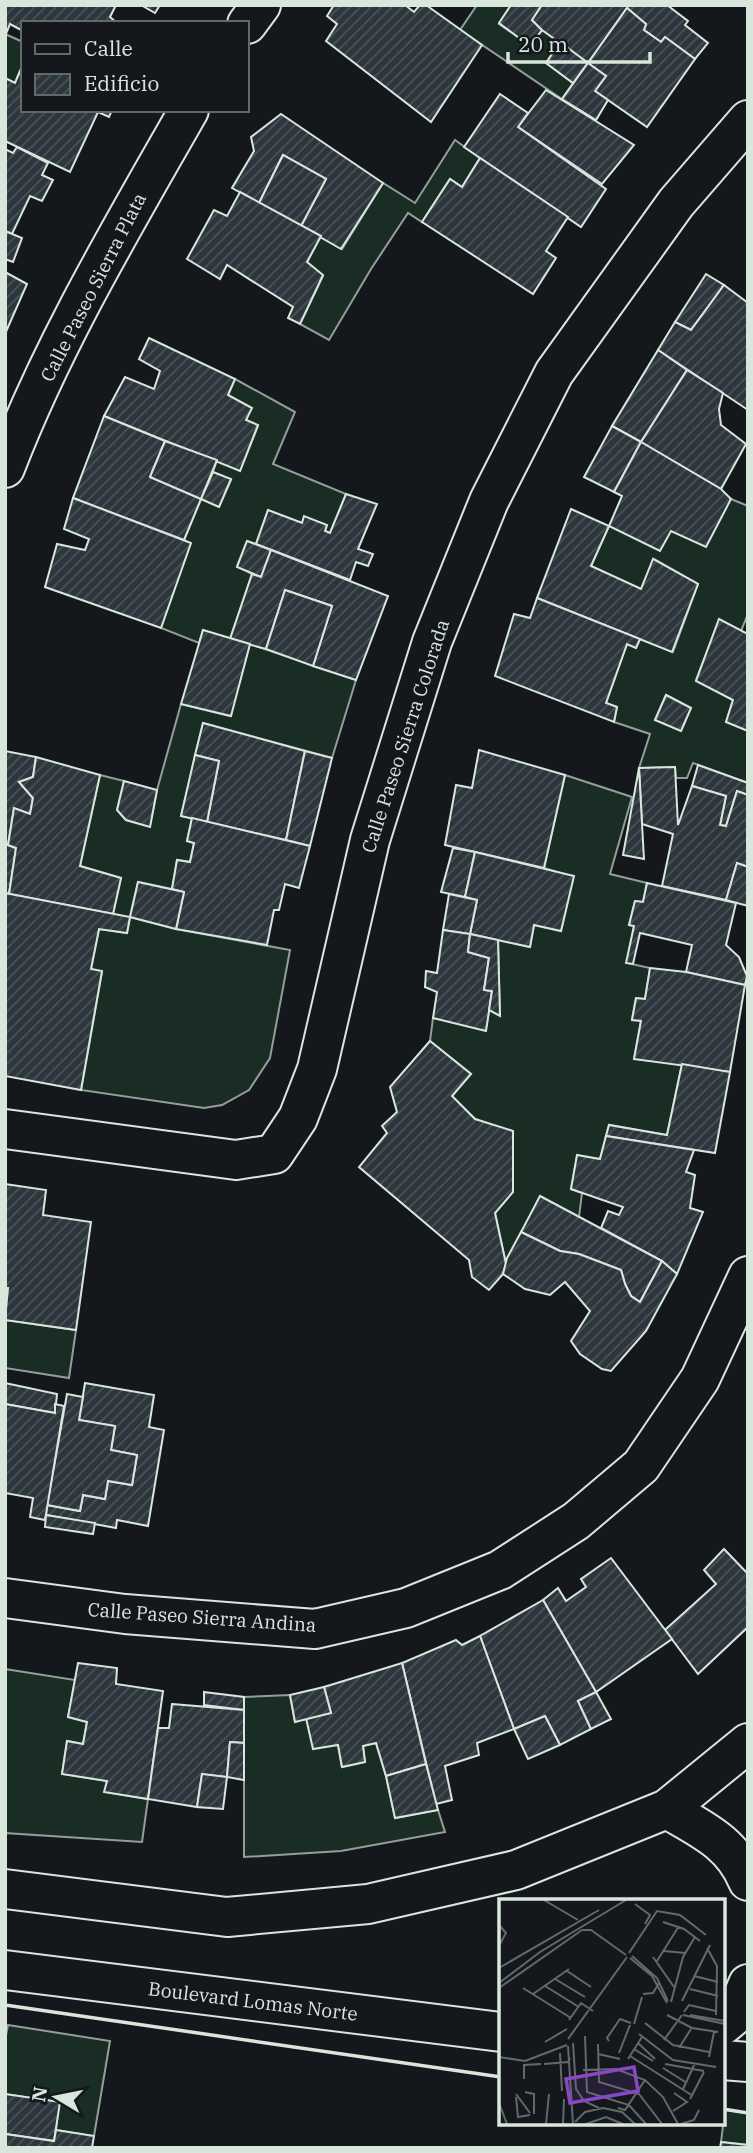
<svg xmlns="http://www.w3.org/2000/svg" width="753" height="2153" font-family="'IBM Plex Serif',serif">
<style>
.garden{fill:#1a2d24;stroke:#939e99;stroke-width:2;fill-rule:evenodd}
.building{fill:url(#building-hatch);stroke:#d8e6dc;stroke-width:2}
.lines{fill:none;stroke-linecap:round;stroke-linejoin:round}
.street-casing{stroke:#d8e6dc;stroke-width:42}
.secondary-casing{stroke:#d8e6dc;stroke-width:42}
.street{stroke:#14181c;stroke-width:38}
.secondary{stroke:#14181c;stroke-width:38}
.wall{stroke:#d8e6dc;stroke-width:3.5}
.labels{text-anchor:middle;dominant-baseline:central;stroke-width:5;stroke-linejoin:round;paint-order:stroke}
.street-label{font-size:19px;fill:#d8e6dc;stroke:#14181c}
.inset-road{fill:none;stroke:#626a69;stroke-width:2}
.view{fill:#8948c3;fill-opacity:0.15;stroke:#8948c3;stroke-width:3.5}
.inset-edge{fill:none;stroke:#d8e6dc;stroke-width:3.5}
</style>
<defs>
<pattern id="building-hatch" width="6" height="6" patternUnits="userSpaceOnUse" patternTransform="scale(1.75)"><rect width="6" height="6" fill="#2c363c"/><path d="M-1 1l2-2M0 6l6-6M5 7l2-2" fill="none" stroke="#4a5358"/></pattern>
</defs>
<rect width="100%" height="100%" fill="#14181c"/>
<g class="garden">
<polygon points="477,5 511,5 499,24 530,45 542,30 560,42 546,63 573,83 562,99 460,30"/>
<polygon points="5,34 23,42 23,64 15,83 5,78"/>
<polygon points="455,140 480,158 462,187 450,179 422,222 408,213 371,269 329,340 300,324 323,276 307,262 321,236 342,249 383,183 415,203"/>
<polygon points="235,379 295,412 273,464 346,494 330,533 325,531 327,525 304,517 302,523 268,510 256,544 247,541 237,566 252,574 230,639 203,630 199,643 161,628 190,543 184,540 201,499 219,507 231,480 213,472 217,460 240,471 258,426 246,420 251,408 228,395"/>
<path d="M731 499 748 506V614L741 631 719 620 696 680 733 700 726 722 748 731V783L693 763 687 778H676L675 767 639 768 650 734 614 722 617 707 606 703 627 644 636 648 640 639 673 652 698 584 654 559 641 589 591 566 609 526 671 531ZM666 695 691 708 681 731 655 720Z"/>
<polygon points="250,644 356,680 332,758 203,723 181,816 192,818 187,841 194,843 190,862 177,860 172,889 138,882 130,917 176,929 290,950 270,1058 249,1090 222,1105 204,1108 81,1090 102,972 91,969 99,929 127,933 130,918 113,914 121,878 80,866 100,775 124,781 117,810 126,820 150,826 157,790 181,704 230,716"/>
<polygon points="565,775 632,797 610,874 647,883 643,902 635,901 629,925 634,926 627,963 650,968 645,999 636,998 632,1019 641,1021 634,1059 682,1064 667,1135 609,1125 600,1159 577,1156 571,1189 582,1193 579,1217 540,1196 506,1264 495,1213 513,1192 513,1132 475,1119 452,1096 471,1074 430,1041 433,1018 486,1029 489,1010 500,1015 498,940 530,947 534,925 561,931 573,877 544,868"/>
<polygon points="5,1320 76,1330 69,1378 5,1368"/>
<polygon points="5,1669 75,1680 68,1717 87,1722 83,1744 67,1741 62,1774 107,1781 105,1792 148,1799 142,1842 5,1833"/>
<polygon points="290,1695 295,1722 306,1718 338,1745 342,1767 365,1762 363,1746 376,1743 386,1776 395,1818 438,1810 445,1832 341,1851 244,1857 244,1697"/>
<polygon points="8,2025 110,2041 94,2136 56,2130 59,2102 5,2094 5,2040"/>
<polygon points="725,2110 748,2113 748,2145 721,2142"/>
</g>
<g class="building">
<polygon points="5,5 116,5 110,17 117,23 23,23 23,31 10,24 6,34"/>
<polygon points="141,5 160,5 155,13"/>
<polygon points="334,5 405,5 414,12 420,5 426,5 482,45 431,122 326,41 337,24 327,16"/>
<polygon points="511,5 542,5 532,20 542,30 530,46 499,23"/>
<polygon points="542,5 629,5 588,63 542,30 532,20"/>
<polygon points="629,5 667,5 688,21 685,25 708,43 695,59 665,37 661,42 644,30 646,24 627,8"/>
<polygon points="627,8 646,24 644,30 661,42 665,37 695,59 647,127 595,91 606,76 588,63"/>
<polygon points="560,42 588,63 573,83 546,63"/>
<polygon points="588,63 606,76 595,91 608,100 596,120 562,99"/>
<polygon points="23,64 23,110 112,110 109,117 98,112 70,172 5,141 5,78 15,83"/>
<polygon points="546,90 634,145 602,184 518,127"/>
<polygon points="500,94 528,113 518,127 606,189 581,227 464,147"/>
<polygon points="281,114 383,183 341,249 301,226 326,179 283,155 259,203 232,188 254,151 251,137"/>
<polygon points="17,147 48,163 42,175 53,180 42,201 30,196 12,234 5,231 5,149 13,153"/>
<polygon points="283,155 326,179 301,226 259,203"/>
<polygon points="480,158 568,217 546,251 556,258 533,294 422,222 450,179 462,187"/>
<polygon points="240,192 321,236 307,262 323,275 300,324 288,318 293,307 227,265 220,279 187,259 214,210 227,216"/>
<polygon points="5,231 22,238 13,262 5,259"/>
<polygon points="5,272 27,284 5,334"/>
<polygon points="706,274 724,285 691,330 675,322"/>
<polygon points="724,285 748,303 748,410 658,350 675,322 691,330"/>
<polygon points="149,338 235,379 228,395 252,408 246,420 258,425 240,471 104,416 125,377 154,389 160,371 139,359"/>
<polygon points="658,350 687,370 641,442 612,426"/>
<polygon points="687,370 723,393 719,409 721,425 746,444 721,489 641,442"/>
<polygon points="104,416 165,441 150,477 201,499 184,540 73,498"/>
<polygon points="612,426 641,442 614,492 584,477"/>
<polygon points="165,441 217,460 201,499 150,477"/>
<polygon points="641,442 721,489 731,499 706,547 671,531 660,551 609,526 622,496 614,492"/>
<polygon points="213,472 231,479 219,507 201,499"/>
<polygon points="346,494 377,504 358,549 373,554 368,566 356,562 350,580 256,544 268,510 302,523 304,516 327,525 325,531 330,533"/>
<polygon points="73,498 191,543 161,628 45,587 57,544 85,550 89,539 64,529"/>
<polygon points="571,509 609,526 591,566 641,589 653,559 698,584 672,652 537,598"/>
<polygon points="247,541 271,550 261,577 237,567"/>
<polygon points="271,550 388,596 356,680 313,666 332,606 285,590 266,649 230,639 252,574 261,577"/>
<polygon points="285,590 332,606 313,666 266,649"/>
<polygon points="537,598 640,639 636,648 627,644 606,703 617,707 614,722 495,676 514,614 530,618"/>
<polygon points="719,619 748,634 748,731 726,722 733,700 696,681"/>
<polygon points="203,630 250,644 231,716 181,704"/>
<polygon points="666,695 691,708 681,731 655,720"/>
<polygon points="203,723 305,751 286,840 207,822 219,761 195,755"/>
<polygon points="479,750 565,775 544,868 445,845 456,785 472,788"/>
<polygon points="5,751 36,757 33,777 19,782 33,798 30,814 14,808 8,845 16,848 9,894 5,893"/>
<polygon points="305,751 332,758 310,846 286,840"/>
<polygon points="195,755 219,761 207,822 181,816"/>
<polygon points="36,757 100,775 80,866 121,878 113,914 9,894 16,848 8,845 14,808 30,814 33,798 19,782 33,777"/>
<polygon points="698,765 748,783 748,795 737,791 726,826 720,825 726,796 692,786"/>
<polygon points="675,767 678,825 692,786 726,796 720,825 726,826 737,791 748,795 748,867 737,863 726,900 662,886 673,834 642,824 639,768"/>
<polygon points="639,768 642,824 644,859 623,855"/>
<polygon points="124,781 157,790 150,827 126,820 117,810"/>
<polygon points="192,818 310,846 299,888 285,884 279,910 274,910 267,945 176,929 184,892 172,889 177,860 190,862 194,843 187,841"/>
<polygon points="453,848 475,852 465,897 441,892"/>
<polygon points="475,852 574,876 561,931 534,925 530,947 470,934 477,900 465,897"/>
<polygon points="737,863 748,867 748,906 726,900"/>
<polygon points="138,882 184,892 176,929 130,917"/>
<polygon points="647,883 736,903 726,945 739,957 747,976 745,985 686,972 692,945 640,933 633,964 626,963 634,926 629,925 635,901 643,902"/>
<polygon points="5,893 130,917 127,933 99,929 91,969 102,971 81,1090 5,1076"/>
<polygon points="449,894 477,900 470,934 443,930"/>
<polygon points="443,930 470,934 468,952 489,958 484,990 492,991 486,1031 433,1018 437,992 425,987 426,971 437,973"/>
<polygon points="470,934 498,940 500,1016 489,1010 492,991 484,990 489,958 468,952"/>
<polygon points="650,968 686,972 745,985 730,1072 634,1059 641,1021 632,1020 636,998 645,999"/>
<polygon points="430,1041 471,1074 452,1096 475,1119 513,1131 513,1192 495,1213 506,1264 503,1274 489,1290 472,1277 469,1260 359,1167 387,1133 382,1126 397,1112 390,1087"/>
<polygon points="682,1064 730,1072 715,1153 606,1136 609,1125 667,1135"/>
<polygon points="606,1136 694,1150 686,1172 695,1175 690,1208 703,1212 677,1274 662,1261 601,1228 608,1211 619,1215 623,1207 571,1189 577,1155 600,1159"/>
<polygon points="5,1184 46,1190 43,1215 91,1222 76,1330 5,1320 8,1288 5,1288"/>
<polygon points="540,1196 662,1261 640,1302 631,1296 625,1284 621,1270 579,1254 560,1251 521,1232"/>
<polygon points="521,1232 560,1251 579,1254 621,1270 625,1284 631,1296 640,1302 662,1261 677,1274 646,1331 611,1371 602,1369 580,1354 571,1341 590,1311 565,1282 550,1295 525,1289 503,1274 507,1258"/>
<polygon points="5,1383 57,1394 55,1413 5,1404"/>
<polygon points="85,1383 154,1395 149,1427 164,1430 148,1526 117,1520 116,1528 46,1515 47,1505 80,1511 83,1495 105,1499 108,1481 132,1485 137,1455 111,1450 115,1426 79,1420"/>
<polygon points="67,1394 83,1397 79,1420 115,1426 111,1450 137,1455 132,1485 108,1481 105,1499 83,1495 80,1511 47,1505"/>
<polygon points="5,1404 55,1413 55,1404 64,1406 45,1520 30,1517 33,1498 5,1493"/>
<polygon points="46,1515 95,1523 93,1534 45,1527"/>
<polygon points="724,1549 748,1574 748,1627 698,1674 665,1630 716,1584 704,1570"/>
<polygon points="611,1558 672,1639 596,1692 543,1600 558,1588 566,1601 586,1587 581,1579"/>
<polygon points="543,1600 596,1692 578,1701 591,1729 560,1745 545,1716 514,1729 480,1636"/>
<polygon points="480,1636 514,1729 477,1743 479,1755 445,1766 452,1800 436,1804 402,1663 456,1640 462,1645"/>
<polygon points="78,1663 117,1668 116,1684 163,1691 148,1799 104,1792 107,1781 62,1774 67,1741 83,1744 87,1722 68,1717"/>
<polygon points="402,1663 426,1764 386,1776 376,1743 363,1746 365,1762 342,1767 338,1745 313,1749 306,1718 331,1713 324,1687"/>
<polygon points="324,1687 331,1713 295,1722 290,1695"/>
<polygon points="204,1692 244,1697 244,1710 204,1705"/>
<polygon points="596,1692 611,1719 591,1729 578,1701"/>
<polygon points="172,1704 244,1710 244,1743 230,1742 227,1777 202,1774 197,1807 148,1799 158,1728 169,1728"/>
<polygon points="545,1716 560,1745 528,1759 514,1729"/>
<polygon points="230,1742 244,1743 244,1780 227,1777"/>
<polygon points="426,1764 438,1810 395,1818 386,1776"/>
<polygon points="202,1774 227,1777 223,1809 197,1807"/>
<polygon points="5,2094 60,2102 54,2141 5,2134"/>
<polygon points="56,2130 94,2136 92,2148 5,2148 5,2134 54,2141"/>
<polygon points="721,2142 748,2145 748,2148 720,2148"/>
</g>
<g class="lines">
<g class="street-casing">
<g id="street">
<polyline points="247,24 261,5"/>
<path d="M5 468C53 343 123 226 189 110"/>
<polyline points="5,1129 236,1160 274,1154 298,1118 317,1069 370,840 432,642 489,501 554,373 676,203 748,120"/>
<polyline points="5,1598 125,1614 315,1629 406,1608 500,1570 576,1521 641,1466 700,1379 748,1276"/>
</g>
</g>
<g class="secondary-casing">
<g id="secondary">
<path d="M667 1809C701 1829 732 1842 748 1881"/>
<polyline points="5,1889 227,1917 368,1904 516,1870 667,1809 748,1743"/>
<polyline points="5,1970 501,2032"/>
<polyline points="723,2025 735,2015 748,1984"/>
<polyline points="723,2060 748,2062"/>
</g>
</g>
<use href="#street" class="street"/>
<use href="#secondary" class="secondary"/>
<g class="wall">
<polyline points="5,2005 501,2077"/>
<polyline points="723,2109 748,2113"/>
</g>
</g>
<g class="labels">
<g class="street-label">
<text transform="translate(93 287) rotate(-63)">Calle Paseo Sierra Plata</text>
<text transform="translate(405 736) rotate(-72)">Calle Paseo Sierra Colorada</text>
<text transform="translate(202 1617) rotate(4)">Calle Paseo Sierra Andina</text>
<text transform="translate(253 2001) rotate(7)">Boulevard Lomas Norte</text>
</g>
</g>
<g transform="translate(499 1899)">
<rect width="226" height="226" fill="#14181c"/>
<path class="inset-road" d="M45 1 79 21M136 5 151 16 146 25M164 23 185 30 201 42M0 26 7 34 1 45M83 31H92L127 56M208 49 218 67 217 116M165 52 186 54M130 54 158 12 181 16 207 36M133 57 158 79 169 102M154 58 175 88M131 59 153 77 168 104M158 62 180 27M0 69 100 11M68 72 92 88M195 77 219 83M56 80 86 98M0 84 41 53 127 1M46 87 80 108M0 89 83 31M24 89 72 119M191 90 219 97M34 95 70 70M144 95 154 94 160 84M183 102 211 46M172 103 184 58 196 38M185 113 190 106 217 112M168 116 193 129 219 133M184 116 226 125M191 116 226 122M70 121 82 104 94 112M146 124 174 146 210 153M135 125 143 98M140 135 174 161 217 168M86 137 88 193 130 206 147 225M69 140 128 58M165 141 183 116M110 142 108 139 121 120 132 124M46 143 68 130M74 144 77 190 85 202 100 209M139 144 156 160M99 145 100 183 140 195 163 225M69 147 74 225M180 149 192 130M135 150 154 162M61 154 63 192M120 154 131 126M99 155 121 160M131 157 194 197M0 158 26 162 68 146M210 158 215 133M129 160 143 138M45 165 69 163 71 159M166 165 205 172M164 169 188 184M84 171 117 170 146 181 164 198 179 225M25 180V166L42 165M184 190 196 164M26 193 35 195V215M17 195 31 214M17 198 19 218 31 216M191 200 205 173M0 204 8 225M119 209 126 211 146 181M174 212 188 203 175 194M76 223 86 213 104 209 123 213 136 225M47 225 50 195M64 225 65 200M87 225 107 218 124 225M182 225 195 221 200 211"/>
<path class="view" d="M135 168 139 192 71 204 67 180Z"/>
<rect width="226" height="226" class="inset-edge"/>
</g>
<rect width="753" height="2153" fill="none" stroke="#d8e6dc" stroke-width="14"/>
<rect x="21" y="21" width="228" height="91" fill="#14181c" stroke="#626a69" stroke-width="2"/>
<rect x="35" y="44" width="35" height="10" fill="#14181c" stroke="#626a69" stroke-width="2"/>
<text x="84" y="56" font-size="21" fill="#d8e6dc">Calle</text>
<rect x="35" y="74" width="35" height="21" fill="url(#building-hatch)" stroke="#626a69" stroke-width="2"/>
<text x="84" y="91" font-size="21" fill="#d8e6dc">Edificio</text>
<g transform="translate(56 2097) rotate(280)" stroke="#14181c" stroke-width="5" paint-order="stroke">
<path d="M0-5L12 26L0 18L-12 26Z" fill="#d8e6dc"/>
<text y="-10" font-size="19" font-weight="bold" text-anchor="middle" fill="#d8e6dc">N</text>
</g>
<path d="M508 52v10h142v-10" fill="none" stroke="#d8e6dc" stroke-width="3.5"/>
<text x="518" y="52" font-size="21" fill="#d8e6dc" stroke="#14181c" stroke-width="5" paint-order="stroke">20 m</text>
</svg>
